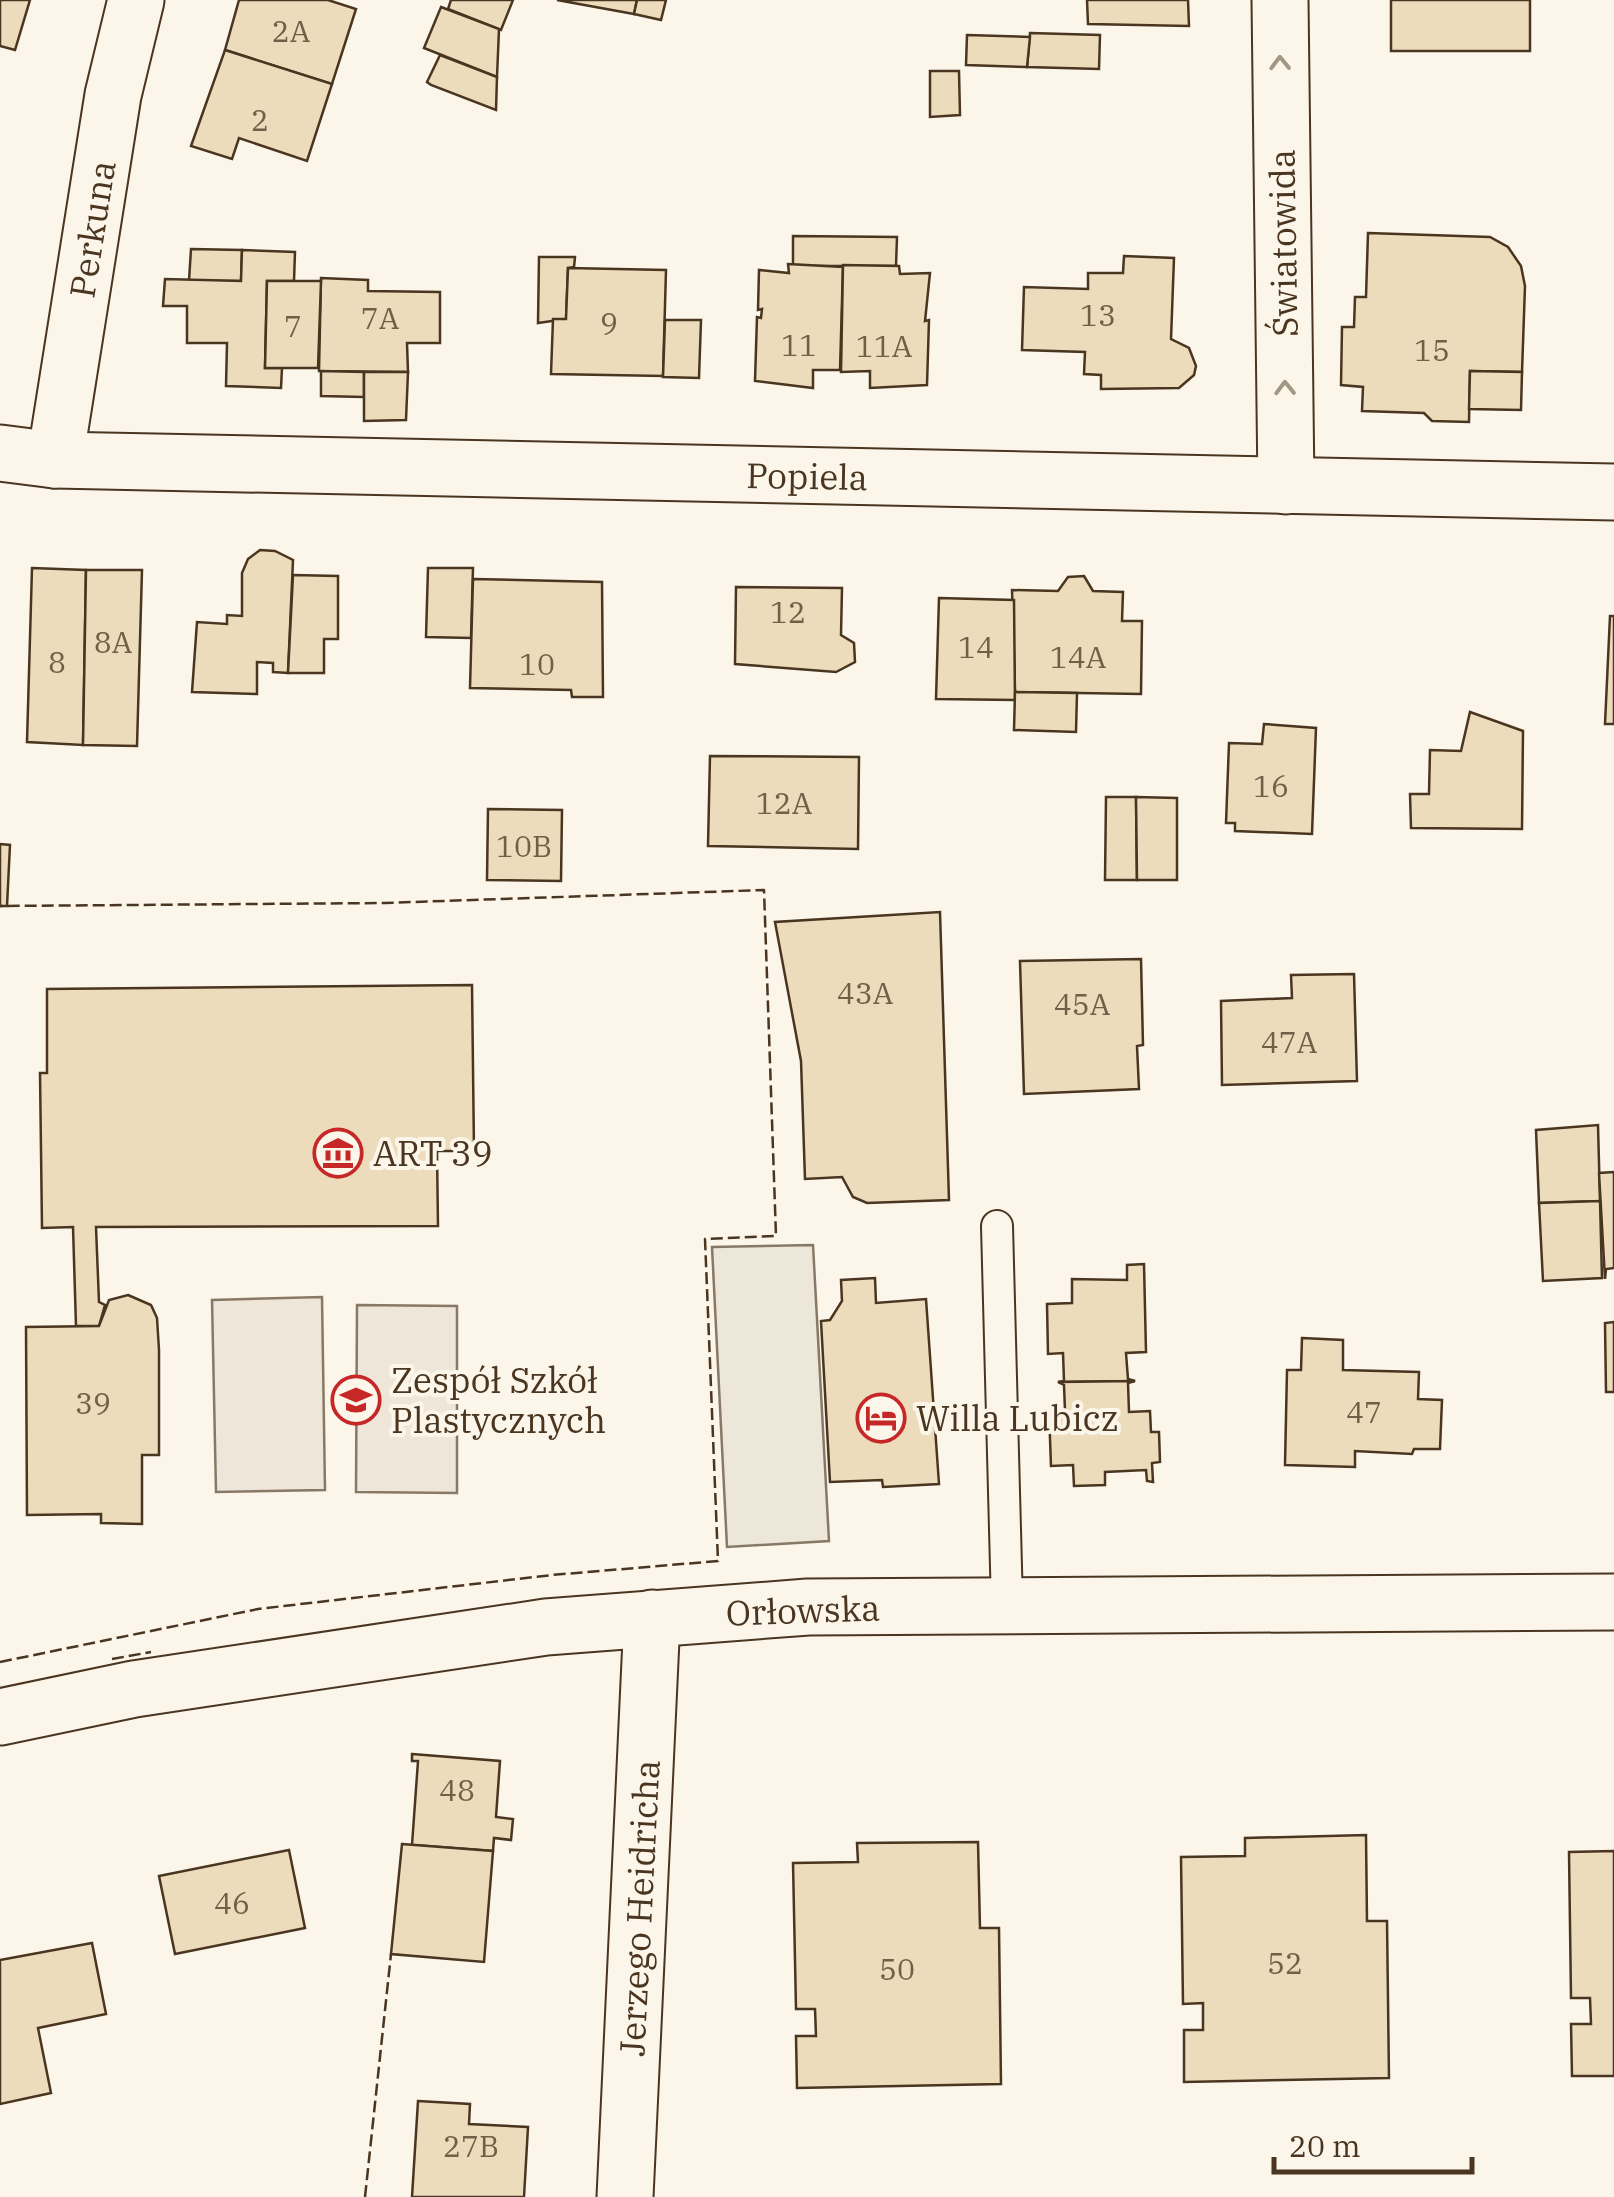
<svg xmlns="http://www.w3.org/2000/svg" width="1614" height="2197" font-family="'IBM Plex Serif',serif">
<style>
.green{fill:#ede6d9;stroke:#887966;stroke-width:2.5}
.parking{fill:#ede7d9;stroke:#887966;stroke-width:2.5}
.building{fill:#ecdcbc;stroke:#4a3520;stroke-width:2.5}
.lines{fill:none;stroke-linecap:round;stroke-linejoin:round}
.lane-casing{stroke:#4a3520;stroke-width:34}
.street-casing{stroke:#4a3520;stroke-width:59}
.lane{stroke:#fbf6e9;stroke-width:30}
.street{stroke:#fbf6e9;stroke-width:55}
.fence{stroke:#4a3520;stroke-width:2.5;stroke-dasharray:12 5;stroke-linecap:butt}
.oneway{stroke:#a29684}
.labels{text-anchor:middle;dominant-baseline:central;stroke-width:8;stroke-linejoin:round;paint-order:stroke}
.number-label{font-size:30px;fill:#725f47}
.street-label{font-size:35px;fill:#4a3520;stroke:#fbf6e9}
.poi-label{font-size:35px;fill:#4a3520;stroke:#fbf6e9;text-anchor:start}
</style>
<rect width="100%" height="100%" fill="#fbf6e9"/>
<g class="green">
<polygon points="322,1297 325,1490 216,1492 212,1300"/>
<polygon points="357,1305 457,1306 457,1493 356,1492"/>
</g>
<polygon class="parking" points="813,1245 829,1541 727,1547 712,1247"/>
<g class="building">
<polygon points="0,0 30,0 15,50 0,46"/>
<polygon points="239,0 328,0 356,9 332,84 225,50"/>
<polygon points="451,0 513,0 501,30 448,9"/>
<polygon points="557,0 637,0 634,14"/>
<polygon points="637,0 666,0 661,20 634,14"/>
<polygon points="1087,0 1188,0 1189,26 1088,24"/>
<rect x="1391" y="0" width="139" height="51"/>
<polygon points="441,7 499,29 497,77 424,48"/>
<polygon points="1030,33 1100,35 1099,69 1027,67"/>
<polygon points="967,35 1030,37 1027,67 966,65"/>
<polygon points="225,50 332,84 307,161 239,138 232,159 191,146"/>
<polygon points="440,55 497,77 496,110 431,85 427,82"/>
<polygon points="930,71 959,71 960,115 930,117"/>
<polygon points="1368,233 1490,237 1508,247 1521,266 1525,286 1522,372 1470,371 1469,422 1432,421 1424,413 1362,411 1363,387 1341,385 1342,327 1354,327 1355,297 1366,297"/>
<polygon points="793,236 897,237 896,266 793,266"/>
<polygon points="191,249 242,250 241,281 189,281"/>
<polygon points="242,250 295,252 294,281 267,281 265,368 282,368 281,388 226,386 227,343 187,343 187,306 163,306 165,279 241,281"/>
<polygon points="1124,256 1174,258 1171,339 1189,348 1196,366 1194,375 1179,388 1101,389 1101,375 1084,374 1085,352 1022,350 1024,287 1088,289 1088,273 1123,273"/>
<polygon points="539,257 575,257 574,267 568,268 566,319 538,323"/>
<polygon points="788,264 843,267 840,370 813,370 813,388 755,381 757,317 761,318 762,309 758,310 759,270 789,273"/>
<polygon points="843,265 899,266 900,274 930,273 925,321 929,320 927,385 870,388 870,371 841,372"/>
<polygon points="568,268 666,270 663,376 551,374 553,319 566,319"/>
<polygon points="321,278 368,280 368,291 440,292 440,343 407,343 408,372 319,371"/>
<polygon points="267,281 321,281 318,368 265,368"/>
<polygon points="665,320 701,320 699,378 663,377"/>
<polygon points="321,371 364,372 364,397 321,396"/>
<polygon points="1470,371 1522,372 1521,410 1469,409"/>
<polygon points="364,372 408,372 406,420 364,421"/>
<polygon points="260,550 275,551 293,560 288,673 273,672 273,663 257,662 257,694 192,692 197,622 227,624 227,615 242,616 242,573 248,559"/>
<polygon points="32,568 86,570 83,745 27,742"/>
<polygon points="428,568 473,568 471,638 426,637"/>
<polygon points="86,570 142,570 137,746 83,745"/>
<polygon points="293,575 338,576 338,639 324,639 324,673 288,673"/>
<polygon points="1084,576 1093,591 1123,592 1122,621 1142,621 1141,694 1015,692 1012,590 1058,591 1068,577"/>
<polygon points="473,579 602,582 603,697 572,697 571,690 470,688"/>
<polygon points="736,587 842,588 841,635 854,643 855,662 836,672 735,664"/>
<polygon points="939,598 1014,600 1015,700 936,699"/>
<polygon points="1610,616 1614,616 1614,724 1605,724"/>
<polygon points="1015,692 1077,693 1076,732 1014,730"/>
<polygon points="1470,712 1523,731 1522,829 1411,828 1410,794 1429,794 1430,750 1461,751"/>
<polygon points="1264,724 1316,728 1312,834 1235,831 1235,823 1226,823 1229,743 1262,744"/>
<polygon points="710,756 859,757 858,849 708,846"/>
<polygon points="1106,797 1136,797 1137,880 1105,880"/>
<polygon points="1136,797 1177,798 1177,880 1137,880"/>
<polygon points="488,809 562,810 561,881 487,880"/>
<polygon points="0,844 10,845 7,906 0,906"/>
<polygon points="940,912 949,1200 867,1203 853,1197 842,1177 805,1179 801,1061 775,922"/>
<polygon points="1141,959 1143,1045 1137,1046 1139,1089 1024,1094 1020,961"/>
<polygon points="1354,974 1357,1081 1222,1085 1221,1001 1292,998 1291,975"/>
<polygon points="472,985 474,1151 437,1151 438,1226 96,1227 99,1302 105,1305 99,1326 76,1326 73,1227 42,1228 40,1073 47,1073 47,989"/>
<polygon points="1598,1125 1600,1201 1539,1203 1536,1130"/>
<polygon points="1614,1172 1614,1268 1606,1269 1605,1279 1599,1173"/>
<polygon points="1600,1201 1602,1278 1543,1281 1539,1203"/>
<polygon points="1144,1264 1146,1352 1126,1353 1128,1379 1135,1381 1058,1382 1064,1381 1063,1353 1048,1354 1047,1304 1072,1303 1072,1279 1127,1280 1127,1265"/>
<polygon points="875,1278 876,1303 926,1299 939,1484 883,1487 882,1480 830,1482 821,1321 830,1320 842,1301 841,1280"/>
<polygon points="128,1295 151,1305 157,1318 159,1350 159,1455 142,1455 142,1524 101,1523 101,1514 27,1515 26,1327 99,1326 109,1300"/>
<polygon points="1614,1322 1614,1392 1606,1392 1605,1323"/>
<polygon points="1302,1338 1343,1340 1343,1370 1419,1372 1418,1399 1442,1400 1440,1449 1414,1449 1412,1454 1355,1451 1355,1467 1285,1465 1287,1370 1301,1370"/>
<polygon points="1135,1381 1128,1383 1129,1412 1150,1411 1151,1432 1159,1432 1160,1462 1152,1463 1153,1482 1147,1481 1146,1470 1105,1472 1105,1485 1074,1486 1073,1465 1051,1466 1049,1411 1065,1411 1064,1385 1058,1382"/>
<polygon points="412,1754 500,1761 496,1817 513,1819 511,1840 494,1838 493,1851 412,1845 418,1761 412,1761"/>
<polygon points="1366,1835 1367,1921 1387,1921 1389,2078 1184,2082 1184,2030 1203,2030 1203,2003 1183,2004 1181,1857 1245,1856 1245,1838"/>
<polygon points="978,1842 980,1928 999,1928 1001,2084 797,2088 796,2036 816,2036 815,2009 796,2009 793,1863 858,1862 857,1843"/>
<polygon points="402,1844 493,1851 484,1962 391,1954"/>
<polygon points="289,1850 305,1928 175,1954 159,1876"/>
<polygon points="1614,1851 1614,2076 1572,2076 1571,2024 1591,2024 1590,1998 1571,1998 1569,1852"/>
<polygon points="92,1943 106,2014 38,2028 51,2093 0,2104 0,1960"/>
<polygon points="418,2101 470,2104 469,2124 528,2127 524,2197 412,2197"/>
</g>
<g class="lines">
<g class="lane-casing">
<polyline id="lane" points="997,1226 1007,1605"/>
</g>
<g class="street-casing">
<g id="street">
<polyline points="1280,0 1286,486"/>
<polyline points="0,453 55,460 1614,492"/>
<polyline points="55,460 113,95 136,0"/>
<polyline points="0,1717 134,1689 546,1627 808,1607 1614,1602"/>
<polyline points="625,2197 652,1618"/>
</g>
</g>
<use href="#lane" class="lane"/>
<use href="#street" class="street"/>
<g class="fence">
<polyline points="112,1659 151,1652"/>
<polyline points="0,1662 258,1609 552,1575 718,1561 705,1239 776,1236 764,890 385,903 0,906"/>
<polyline points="365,2197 391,1954"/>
</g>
</g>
<defs><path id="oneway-chevron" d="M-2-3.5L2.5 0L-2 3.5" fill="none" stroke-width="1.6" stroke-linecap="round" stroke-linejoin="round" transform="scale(2.5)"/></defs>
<g class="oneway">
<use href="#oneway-chevron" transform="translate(1280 63) rotate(-91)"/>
<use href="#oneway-chevron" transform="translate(1285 388) rotate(-91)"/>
</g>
<defs>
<g id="museum-ring" transform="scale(2.5)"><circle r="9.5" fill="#fbf6e9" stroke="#c62828" stroke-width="1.5"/><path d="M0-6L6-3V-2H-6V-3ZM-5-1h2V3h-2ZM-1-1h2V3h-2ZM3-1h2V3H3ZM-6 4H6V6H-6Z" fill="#c62828"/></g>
<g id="school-ring" transform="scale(2.5)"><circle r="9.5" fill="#fbf6e9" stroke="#c62828" stroke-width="1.5"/><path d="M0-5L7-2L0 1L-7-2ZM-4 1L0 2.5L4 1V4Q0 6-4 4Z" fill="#c62828"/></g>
<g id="hotel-ring" transform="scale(2.5)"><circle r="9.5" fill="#fbf6e9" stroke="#c62828" stroke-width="1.5"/><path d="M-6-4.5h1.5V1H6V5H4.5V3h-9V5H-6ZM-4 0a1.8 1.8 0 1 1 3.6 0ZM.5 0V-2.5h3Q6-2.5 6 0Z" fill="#c62828"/></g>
</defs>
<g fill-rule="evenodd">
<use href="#museum-ring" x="338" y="1153"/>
<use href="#school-ring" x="356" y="1400"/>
<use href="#hotel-ring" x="881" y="1418"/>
</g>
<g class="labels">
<g class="number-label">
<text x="291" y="30">2A</text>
<text x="260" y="119">2</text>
<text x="1098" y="314">13</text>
<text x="380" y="317">7A</text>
<text x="609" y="322">9</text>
<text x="293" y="325">7</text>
<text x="799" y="344">11</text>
<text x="884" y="345">11A</text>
<text x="1432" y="349">15</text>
<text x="788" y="611">12</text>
<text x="113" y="641">8A</text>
<text x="976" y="646">14</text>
<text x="1078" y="656">14A</text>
<text x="57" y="661">8</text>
<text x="537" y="663">10</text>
<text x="1271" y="785">16</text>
<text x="784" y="802">12A</text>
<text x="524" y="845">10B</text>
<text x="865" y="992">43A</text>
<text x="1082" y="1003">45A</text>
<text x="1289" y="1041">47A</text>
<text x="93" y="1402">39</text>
<text x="1364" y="1411">47</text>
<text x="457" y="1789">48</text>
<text x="232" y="1902">46</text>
<text x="1285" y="1962">52</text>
<text x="897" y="1968">50</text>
<text x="471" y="2145">27B</text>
</g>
<g class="street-label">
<text transform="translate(92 229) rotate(-81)">Perkuna</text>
<text transform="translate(1283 243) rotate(-91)">Światowida</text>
<text transform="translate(807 476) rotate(1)">Popiela</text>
<text transform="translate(803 1610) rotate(-2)">Orłowska</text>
<text transform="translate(639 1908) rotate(-87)">Jerzego Heidricha</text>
</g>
<g class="poi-label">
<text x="373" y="1153">ART 39</text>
<text x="391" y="1380">Zespół Szkół<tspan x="391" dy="40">Plastycznych</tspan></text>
<text x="916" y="1418">Willa Lubicz</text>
</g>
</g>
<path d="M1274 2157v15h198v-15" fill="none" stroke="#4a3520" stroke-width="5"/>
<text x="1289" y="2157" font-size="30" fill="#4a3520" stroke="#fbf6e9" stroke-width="8" paint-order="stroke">20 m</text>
</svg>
